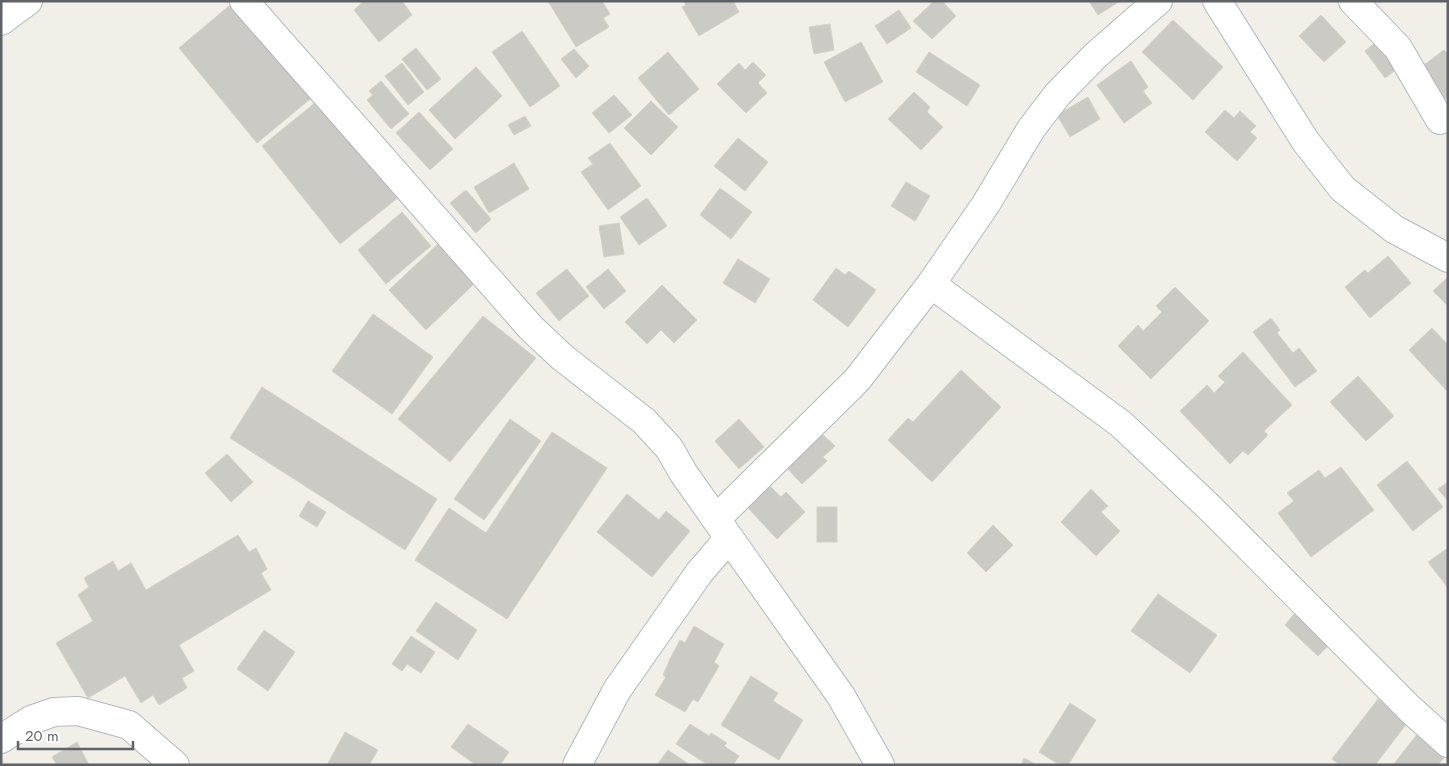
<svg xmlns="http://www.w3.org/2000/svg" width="1449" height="766" font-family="Jost,sans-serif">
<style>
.building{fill:#cccac5;stroke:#d6d1c6}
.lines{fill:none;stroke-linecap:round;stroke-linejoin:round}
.minor-casing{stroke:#b5b8bc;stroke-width:30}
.minor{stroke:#fff;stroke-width:28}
</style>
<rect width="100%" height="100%" fill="#f1efe8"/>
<g class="building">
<polygon points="235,1 315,95 257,143 179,48"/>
<polygon points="364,1 402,1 412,15 379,42 354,10"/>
<polygon points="548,1 602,1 610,14 603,18 609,27 576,47"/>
<polygon points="684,1 733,1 739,12 699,36 682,7 686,5"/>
<polygon points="934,1 942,1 956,16 932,39 913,21"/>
<polygon points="1089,1 1120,1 1098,15"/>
<polygon points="899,10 911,28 887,44 875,26"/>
<polygon points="1321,15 1346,42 1324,62 1299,36"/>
<polygon points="1173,20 1223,67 1193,100 1142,52"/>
<polygon points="830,24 834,50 814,54 809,27"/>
<polygon points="522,31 560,86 530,107 492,52"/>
<polygon points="1381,38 1402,65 1385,78 1365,51"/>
<polygon points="861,42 883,82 845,102 824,62"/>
<polygon points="416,48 441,79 427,90 402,59"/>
<polygon points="574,49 589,66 576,78 561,59"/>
<polygon points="1444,50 1448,54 1448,96 1439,103 1416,71"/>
<polygon points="668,52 699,89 669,115 638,78"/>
<polygon points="929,52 980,85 967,106 916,72"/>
<polygon points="1131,61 1148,87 1143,91 1152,103 1124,123 1097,85"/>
<polygon points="753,62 766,75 758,83 767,93 746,113 717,84 739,63 745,70"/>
<polygon points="402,63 424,92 408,105 385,76"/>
<polygon points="476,67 502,96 455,139 429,110"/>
<polygon points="381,81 409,114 391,129 367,100 373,95 369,91"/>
<polygon points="914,92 930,107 927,112 943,127 921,150 888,119"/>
<polygon points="614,95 632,115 609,133 592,113"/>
<polygon points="1088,97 1100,119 1070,137 1057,115"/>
<polygon points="321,98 400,196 340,244 262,146"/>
<polygon points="651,101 678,127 651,155 624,128"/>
<polygon points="1225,110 1234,118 1240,111 1256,126 1250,132 1257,138 1237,161 1205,132"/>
<polygon points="419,112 453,149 430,170 396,133"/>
<polygon points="525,116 531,126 514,135 508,125"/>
<polygon points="738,138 768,162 745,191 714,166"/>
<polygon points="610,143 641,186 608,210 581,172 593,164 588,158"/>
<polygon points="514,163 529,189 489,213 474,187"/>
<polygon points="906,182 930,196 915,221 891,206"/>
<polygon points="720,188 752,212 731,239 700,215"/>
<polygon points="466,190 491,219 476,233 450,203"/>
<polygon points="647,198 667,226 639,245 620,217"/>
<polygon points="402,212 431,246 386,284 358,250"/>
<polygon points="619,223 624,254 604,257 599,226"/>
<polygon points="440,242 477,281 426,330 389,290"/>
<polygon points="1388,256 1411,283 1370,318 1345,287 1365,270 1368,273"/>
<polygon points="738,259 770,279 755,303 723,283"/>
<polygon points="836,268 845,275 849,271 876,290 848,327 813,300"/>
<polygon points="567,269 589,296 559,321 536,293"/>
<polygon points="608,269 626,291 604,309 586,287"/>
<polygon points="1448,277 1448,306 1433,291"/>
<polygon points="662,285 697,320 674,343 661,330 647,344 625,322"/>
<polygon points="1175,287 1209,321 1151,379 1118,346 1138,325 1143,331 1162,312 1156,306"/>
<polygon points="373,314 433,357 392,414 332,371"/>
<polygon points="483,316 536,358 450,462 398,419"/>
<polygon points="1271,318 1280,330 1277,333 1293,353 1299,348 1317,371 1295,387 1253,332"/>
<polygon points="1432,328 1448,345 1448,392 1409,350"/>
<polygon points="1243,352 1292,405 1264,431 1268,435 1248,455 1243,451 1230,464 1180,411 1207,385 1214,393 1225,382 1218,376"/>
<polygon points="961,370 1001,407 932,482 888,440 908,418 913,422"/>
<polygon points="1358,376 1394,416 1366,441 1330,402"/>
<polygon points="262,387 437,499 405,550 230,438"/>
<polygon points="510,419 541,441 484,520 454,499"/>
<polygon points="739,419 764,447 739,469 715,441"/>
<polygon points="552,432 607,468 507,619 415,560 449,508 486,533"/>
<polygon points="820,432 835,446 823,457 827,461 802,484 785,466"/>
<polygon points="227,454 253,482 231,502 205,473"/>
<polygon points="1407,461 1443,507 1413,531 1377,485"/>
<polygon points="1341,467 1374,510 1311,557 1278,513 1294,501 1287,493 1319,470 1325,478"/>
<polygon points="1448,482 1448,501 1438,489"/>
<polygon points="770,486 781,497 786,492 805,512 777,539 748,508"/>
<polygon points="1091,489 1108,506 1101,512 1120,531 1096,556 1061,522"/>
<polygon points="627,494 659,520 666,511 690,531 652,577 597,532"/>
<polygon points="308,501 326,512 317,527 299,516"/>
<rect x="817" y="507" width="20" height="35"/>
<polygon points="993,525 1013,545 986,572 967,553"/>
<polygon points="238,535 249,552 256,548 267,569 261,573 271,590 179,645 194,671 182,678 187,688 159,705 153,695 141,703 125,676 88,698 56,643 93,621 78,595 89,587 84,578 113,561 118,571 131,563 146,590"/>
<polygon points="1448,548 1448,588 1428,562"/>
<polygon points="1158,594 1217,635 1190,673 1131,631"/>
<polygon points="436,602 477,630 458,660 416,631"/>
<polygon points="1295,613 1329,645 1318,656 1285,625"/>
<polygon points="694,626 724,644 714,662 719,666 698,702 693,699 685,712 655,695 666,677 663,675 670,659 680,640 685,643"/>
<polygon points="264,630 295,652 268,691 237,669"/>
<polygon points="411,636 435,652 421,673 407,664 402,671 392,664"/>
<polygon points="751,676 778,693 773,701 803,720 779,760 721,725"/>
<polygon points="1378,699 1408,722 1375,765 1340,765 1332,759"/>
<polygon points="1070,703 1096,720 1068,765 1060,765 1039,752"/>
<polygon points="468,724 509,752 500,765 476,765 451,747"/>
<polygon points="690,724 709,736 711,733 727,743 724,746 739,756 733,765 708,765 676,744"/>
<polygon points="345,732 378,750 369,765 327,765"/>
<polygon points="1419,732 1447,754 1438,765 1393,765"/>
<polygon points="77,742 89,765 57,765 52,757"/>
<polygon points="668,750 690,765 657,765"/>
<polygon points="1024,758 1037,765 1021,765"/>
</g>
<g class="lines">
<g class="minor-casing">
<g id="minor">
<polyline points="244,1 531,328 562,357 644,421 669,448 684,474 841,696 880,765"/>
<polyline points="1217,1 1306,142 1343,189 1394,229 1448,258"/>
<polyline points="1353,1 1398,48 1440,120"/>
<polyline points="1,21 28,1"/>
<polyline points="931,284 1121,424 1212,510 1410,709 1448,743"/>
<polyline points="716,519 857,380 931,284 986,204 1031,129 1057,95 1095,56 1158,1"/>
<polyline points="1,739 31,720 54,712 78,711 129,725 175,765"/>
<polyline points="577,765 617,690 699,573 729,538"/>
</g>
</g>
<use href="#minor" class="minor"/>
</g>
<rect width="1449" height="766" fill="none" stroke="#5f6368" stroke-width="5"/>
<path d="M18 741v8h115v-8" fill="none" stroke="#5f6368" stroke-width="2.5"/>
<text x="25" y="741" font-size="15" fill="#5f6368" stroke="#ffffff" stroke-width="4" paint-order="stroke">20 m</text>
</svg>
